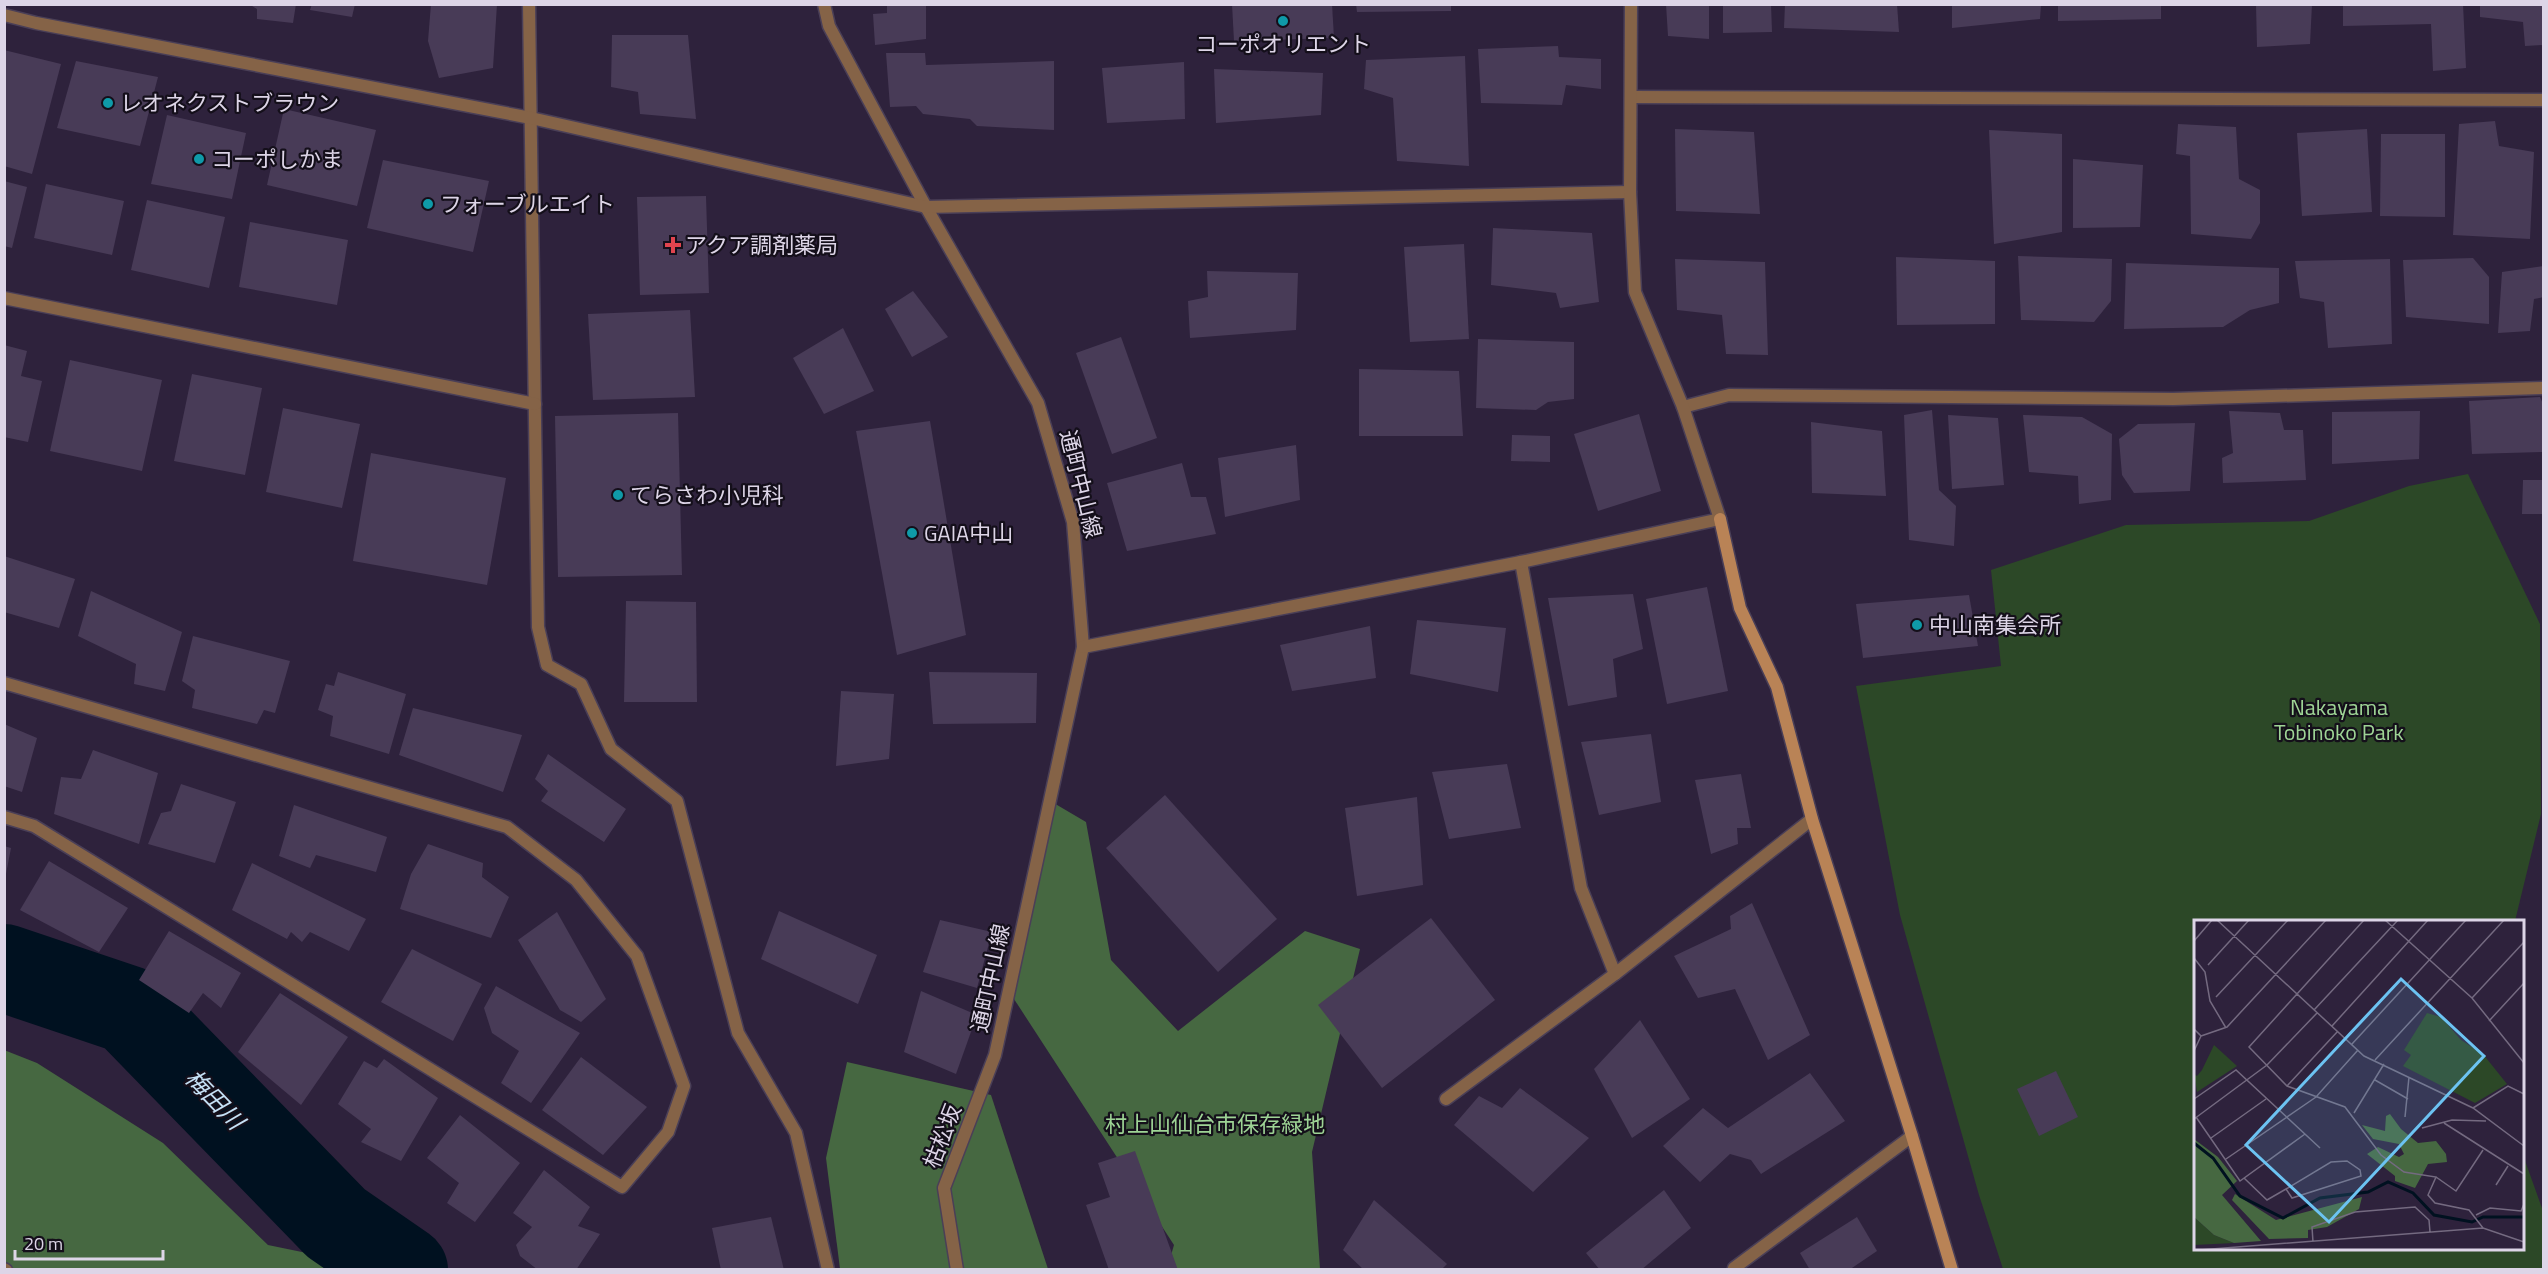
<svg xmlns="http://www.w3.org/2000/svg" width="2548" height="1274" font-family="'Titillium Web','Noto Sans JP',sans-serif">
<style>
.green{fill:#2c4827}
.forest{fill:#466841}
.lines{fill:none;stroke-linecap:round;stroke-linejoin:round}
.river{stroke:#001120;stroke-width:88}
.building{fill:#483b57}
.lane-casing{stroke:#4a3f57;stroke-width:15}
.street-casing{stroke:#4a3f57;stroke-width:15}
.secondary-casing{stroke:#4a3f57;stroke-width:15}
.lane{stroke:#856347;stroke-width:12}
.street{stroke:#856347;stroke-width:12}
.secondary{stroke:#b98356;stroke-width:12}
.culture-dot{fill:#0f9aa8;stroke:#140f1a;stroke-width:2}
.health-dot{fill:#e0444e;stroke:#140f1a;stroke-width:2}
.labels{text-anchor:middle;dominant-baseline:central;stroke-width:4.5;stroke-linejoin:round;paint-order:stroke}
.poi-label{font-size:22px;fill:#ddd5e7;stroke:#140f1a;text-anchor:start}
.street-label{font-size:22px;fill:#ddd5e7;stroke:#140f1a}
.park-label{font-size:22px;fill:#9ed495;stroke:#140f1a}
.water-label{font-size:24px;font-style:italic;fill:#c6e1f6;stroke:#140f1a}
.inset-river{fill:none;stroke:#001120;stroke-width:3}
.inset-road{fill:none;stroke:#746a80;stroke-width:1.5}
.view{fill:#6cc3f2;fill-opacity:0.15;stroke:#6cc3f2;stroke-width:3}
.inset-edge{fill:none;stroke:#ddd5e7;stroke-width:3}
</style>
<rect width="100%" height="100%" fill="#2e223c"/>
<polygon class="green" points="2468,474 2540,624 2541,814 2515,921 2196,922 2196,1248 2522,1248 2523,1155 2543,1211 2543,1269 2003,1269 1979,1195 1900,915 1856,686 2001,666 1991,570 2126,525 2309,521 2409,486"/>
<g class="forest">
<polygon points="1052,802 1086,822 1111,960 1178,1031 1305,931 1360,949 1312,1152 1320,1269 1167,1269 1174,1245 1014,999"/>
<polygon points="4,1050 37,1063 163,1143 268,1245 360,1264 366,1269 5,1269"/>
<polygon points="847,1062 991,1095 1048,1269 840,1269 826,1158"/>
</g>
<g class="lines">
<polyline class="river" points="4,968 129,1010 336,1223 404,1270"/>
</g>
<g class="building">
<polygon points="249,4 296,4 293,23 257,19 257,9"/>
<polygon points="312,4 355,4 352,17 310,10"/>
<polygon points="431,4 497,4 493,68 439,78 428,41"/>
<polygon points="887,4 926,4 926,39 875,45 873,14 887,13"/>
<polygon points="1232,4 1332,4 1334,38 1234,41"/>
<polygon points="1356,4 1451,4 1451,11 1357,12"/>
<polygon points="1666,4 1709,4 1709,39 1668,36"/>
<polygon points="1723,4 1771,4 1772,32 1723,33"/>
<polygon points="1785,4 1897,4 1899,32 1784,28"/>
<polygon points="1952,4 2041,4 2040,19 1952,28"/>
<polygon points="2058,4 2161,4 2161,19 2058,21"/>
<polygon points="2256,4 2312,4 2310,44 2257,47"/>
<polygon points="2343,4 2463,4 2466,68 2433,71 2431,24 2343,26"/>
<polygon points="2480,4 2544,4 2544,45 2525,46 2523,22 2480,17"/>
<polygon points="612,35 688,35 696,119 640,114 638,92 611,87"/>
<polygon points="1558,46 1559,57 1601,59 1601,89 1566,85 1562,105 1481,103 1478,49"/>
<polygon points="4,50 61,64 32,174 4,166"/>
<polygon points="886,53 925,53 926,65 1054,61 1054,130 977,126 970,119 923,114 916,106 890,107"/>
<polygon points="1465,56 1469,166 1397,161 1393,98 1364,89 1366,60"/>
<polygon points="76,61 158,77 140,146 57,128"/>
<polygon points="1184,62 1185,119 1107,123 1102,68"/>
<polygon points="1214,69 1323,73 1321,115 1216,123"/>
<polygon points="284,109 376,130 357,206 267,185"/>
<polygon points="167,115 246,133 232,199 151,184"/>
<polygon points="2495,121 2499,146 2534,152 2530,239 2453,235 2459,124"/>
<polygon points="2178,124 2236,127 2239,179 2260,190 2260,223 2251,239 2191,234 2190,156 2176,154"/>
<polygon points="1675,129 1754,132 1760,214 1676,211"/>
<polygon points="2367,129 2372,212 2302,216 2297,133"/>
<polygon points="1989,130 2062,134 2062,232 1994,244"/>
<polygon points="2381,134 2445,134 2445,217 2380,216"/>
<polygon points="2073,159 2143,165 2140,227 2073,228"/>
<polygon points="383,160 489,181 473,252 367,228"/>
<polygon points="4,181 27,187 12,248 4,246"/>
<polygon points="46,184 124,201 112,255 34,238"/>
<polygon points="706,196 709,293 640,295 637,197"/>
<polygon points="147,200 225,217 209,288 131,270"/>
<polygon points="250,222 348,240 337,305 239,287"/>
<polygon points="1493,228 1592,233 1599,302 1560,308 1556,293 1491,285"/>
<polygon points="1464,244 1469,339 1410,342 1404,247"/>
<polygon points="2018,256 2112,259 2111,301 2094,322 2021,320"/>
<polygon points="1896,257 1995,261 1995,324 1897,325"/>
<polygon points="2473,258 2489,277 2489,324 2406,317 2403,260"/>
<polygon points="1675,259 1765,262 1768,355 1726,354 1722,315 1677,310"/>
<polygon points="2390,259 2392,344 2328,348 2324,302 2300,298 2295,261"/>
<polygon points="2126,263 2279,268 2279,303 2250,310 2223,327 2124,329"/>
<polygon points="2544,266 2544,297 2534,299 2530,331 2498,333 2502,272"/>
<polygon points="1207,271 1298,273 1296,330 1190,338 1188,301 1208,297"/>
<polygon points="913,291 948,337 912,357 885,309"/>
<polygon points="690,310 695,397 593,400 588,314"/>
<polygon points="843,328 874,391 824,414 793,358"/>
<polygon points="1121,337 1157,438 1112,454 1076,353"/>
<polygon points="1478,339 1574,342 1574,399 1548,402 1536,410 1476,408"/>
<polygon points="4,345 27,351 21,376 42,381 28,442 4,437"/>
<polygon points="70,360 162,380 142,471 50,451"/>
<polygon points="1359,369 1459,371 1463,436 1359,436"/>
<polygon points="192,374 262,388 245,475 174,461"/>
<polygon points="2540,397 2544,406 2544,452 2472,454 2469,401"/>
<polygon points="283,408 360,424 342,508 266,492"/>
<polygon points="1932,410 1939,490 1956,506 1954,546 1909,540 1904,415"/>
<polygon points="2229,411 2280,413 2284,430 2303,430 2306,480 2223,483 2222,458 2233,453"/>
<polygon points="2420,411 2419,459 2332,464 2332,412"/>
<polygon points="678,413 682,575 558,577 555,416"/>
<polygon points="1639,414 1661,491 1598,511 1574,434"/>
<polygon points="1948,415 1998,418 2004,485 1952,489"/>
<polygon points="2023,415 2082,417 2112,434 2111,500 2079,504 2078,476 2029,472"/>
<polygon points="930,421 966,635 897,655 856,431"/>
<polygon points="1811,422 1882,431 1886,496 1812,493"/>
<polygon points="2195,423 2190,491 2134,493 2122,475 2119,439 2138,424"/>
<polygon points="1512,435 1550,436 1550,462 1511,461"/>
<polygon points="1296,445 1300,500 1225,517 1218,458"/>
<polygon points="371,453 506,478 487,585 353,561"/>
<polygon points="1182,463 1191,497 1206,497 1216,534 1127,551 1107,483"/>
<polygon points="2523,480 2544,480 2544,514 2522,514"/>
<polygon points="4,556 75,579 59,628 4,612"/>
<polygon points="1707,587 1728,691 1667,704 1646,599"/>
<polygon points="91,591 182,632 165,691 134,684 136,664 78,636"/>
<polygon points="1633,594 1643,649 1613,659 1617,697 1568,706 1548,598"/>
<polygon points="1969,595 1978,646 1863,658 1856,604"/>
<polygon points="626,601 696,602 697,702 624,702"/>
<polygon points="1417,620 1506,628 1498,692 1410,674"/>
<polygon points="1370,626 1376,678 1292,691 1280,645"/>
<polygon points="193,636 290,661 275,713 264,710 257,724 192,708 195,690 182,681"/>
<polygon points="338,672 406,694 389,754 330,736 333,716 318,710 326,684 334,686"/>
<polygon points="929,672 1037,673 1036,723 933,724"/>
<polygon points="841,691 894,694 889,759 836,766"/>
<polygon points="413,708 522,735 503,792 399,755"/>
<polygon points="4,724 37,738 22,792 4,786"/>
<polygon points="1651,734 1661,802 1599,815 1581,742"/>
<polygon points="93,750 158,773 139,844 54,814 61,777 81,779"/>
<polygon points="548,754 626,809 604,842 541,801 548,791 535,779"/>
<polygon points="1507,764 1521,828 1449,839 1432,772"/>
<polygon points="1741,774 1751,828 1737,828 1738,844 1711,854 1695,780"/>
<polygon points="181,784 236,802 215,863 148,844 161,813 171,811"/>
<polygon points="1165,795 1277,919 1218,972 1106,848"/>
<polygon points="1417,797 1423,885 1357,896 1345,808"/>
<polygon points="294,805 387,837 376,872 316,855 310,868 279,856"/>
<polygon points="428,844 483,863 482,877 509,897 491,938 400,909 411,874"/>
<polygon points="4,846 11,848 6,874 4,874"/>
<polygon points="49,861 128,908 99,952 20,910"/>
<polygon points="252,863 366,919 349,951 310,932 302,942 291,932 287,939 232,910"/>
<polygon points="1752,903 1810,1035 1768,1060 1735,989 1698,998 1674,956 1731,929 1730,916"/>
<polygon points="779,911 877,955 858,1004 761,959"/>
<polygon points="557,912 606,999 581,1022 560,1010 518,940"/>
<polygon points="1431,918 1495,1000 1382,1088 1318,1005"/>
<polygon points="940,920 992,932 977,988 923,972"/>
<polygon points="169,931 241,973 221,1008 203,993 189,1013 139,980"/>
<polygon points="412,949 482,984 453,1041 381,1002"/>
<polygon points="496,986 580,1033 531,1103 501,1083 519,1051 492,1033 484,1008"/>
<polygon points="921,991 977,1015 956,1074 904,1052"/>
<polygon points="280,993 348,1037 301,1105 238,1052"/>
<polygon points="1640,1020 1690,1099 1632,1138 1594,1069"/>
<polygon points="581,1057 647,1107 603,1155 542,1110"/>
<polygon points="384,1059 438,1098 401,1161 361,1142 371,1129 338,1104 364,1061 377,1068"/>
<polygon points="2056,1071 2078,1117 2039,1136 2017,1089"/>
<polygon points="1810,1073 1845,1121 1761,1174 1751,1160 1730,1154 1700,1182 1663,1146 1703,1108 1728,1128"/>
<polygon points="1520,1088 1589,1138 1533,1192 1454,1125 1479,1096 1502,1108"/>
<polygon points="460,1115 520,1163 475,1222 447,1203 459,1183 427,1158"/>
<polygon points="1135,1151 1178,1270 1109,1270 1086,1205 1110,1197 1098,1163"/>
<polygon points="544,1170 590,1207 578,1226 600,1234 576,1270 538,1270 520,1256 516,1245 532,1227 513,1213"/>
<polygon points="1664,1190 1691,1228 1641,1270 1600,1270 1586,1253"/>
<polygon points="1374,1200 1447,1264 1441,1270 1364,1270 1343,1250"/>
<polygon points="771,1217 784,1270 721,1270 712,1228"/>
<polygon points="1857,1217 1877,1251 1849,1270 1810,1270 1800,1253"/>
</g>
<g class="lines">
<g class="lane-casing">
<polyline id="lane" points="1734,1268 1912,1136"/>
</g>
<g class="street-casing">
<g id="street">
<polyline points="529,4 538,627 547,665 581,684 611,749 677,801 738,1033 796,1133 828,1270"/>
<polyline points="824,4 829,26 926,207 1038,403 1073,522 1083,647 995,1055 944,1188 957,1270"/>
<polyline points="4,15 36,23 531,118 926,207 1630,192"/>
<polyline points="1632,97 2544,100"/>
<polyline points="4,298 535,404"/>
<polyline points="1683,407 1729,395 2173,399 2544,388"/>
<polyline points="1521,562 1581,888 1615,974"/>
<polyline points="1083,647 1521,562 1720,519 1683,407 1635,292 1630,192 1631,4"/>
<polyline points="4,683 507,827 576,880 637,956 684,1086 668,1132 622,1187 34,826 4,817"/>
<polyline points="1446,1099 1615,974 1812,819"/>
<polyline points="4,1269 6,1270"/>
</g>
</g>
<g class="secondary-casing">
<polyline id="secondary" points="1720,519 1740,608 1777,687 1812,819 1912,1136 1952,1270"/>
</g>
<use href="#lane" class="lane"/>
<use href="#street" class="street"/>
<use href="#secondary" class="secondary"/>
</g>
<g class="culture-dot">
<circle cx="1283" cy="21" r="6"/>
<circle cx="108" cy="103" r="6"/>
<circle cx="199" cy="159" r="6"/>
<circle cx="428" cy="204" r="6"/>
<circle cx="618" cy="495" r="6"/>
<circle cx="912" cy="533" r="6"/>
<circle cx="1917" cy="625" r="6"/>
</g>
<path class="health-dot" d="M670 236h6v6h6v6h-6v6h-6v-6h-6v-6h6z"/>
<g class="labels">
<g class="poi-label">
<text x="1283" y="44" text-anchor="middle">コーポオリエント</text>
<text x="120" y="103">レオネクストブラウン</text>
<text x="211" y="159">コーポしかま</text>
<text x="440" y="204">フォーブルエイト</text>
<text x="685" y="245">アクア調剤薬局</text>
<text x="630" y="495">てらさわ小児科</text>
<text x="924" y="533">GAIA中山</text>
<text x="1929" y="625">中山南集会所</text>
</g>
<g class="street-label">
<text transform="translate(1081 484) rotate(76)">通町中山線</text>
<text transform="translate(990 978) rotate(-78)">通町中山線</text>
<text transform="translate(942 1136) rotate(-69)">枯松坂</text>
</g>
<g class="park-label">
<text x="2339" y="707">Nakayama<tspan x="2339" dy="25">Tobinoko Park</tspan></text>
<text x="1215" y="1124">村上山仙台市保存緑地</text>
</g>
<g class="water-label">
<text transform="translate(215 1099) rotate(46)">梅田川</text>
</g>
</g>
<g transform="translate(2194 920)">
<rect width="330" height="330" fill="#2e223c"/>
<path d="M233 93 247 97 267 120 289 134 313 164 281 183 209 146 217 135 210 130ZM20 125 43 146 3 172 0 154 3 156 8 150ZM0 297 20 315 40 323 0 325Z" fill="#2c4827"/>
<path d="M196 194 207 209 224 223 242 221 252 234 253 242 234 244 221 268 201 261V256L173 234 184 227 205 237 210 234 205 224 179 219 168 205 191 211 192 196ZM0 219 24 237 43 261 28 275 67 321 40 323 20 315 0 297ZM41 274 82 300 168 277 165 289 133 307 114 310V318L75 319 38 280Z" fill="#466841"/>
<path class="inset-river" d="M0 223 19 238 46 276 89 298 126 278 174 272 194 262 219 273 240 295 278 302 289 297H330"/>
<path class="inset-road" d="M23 0 170 136 279 188 330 226M170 0 55 127 93 166 151 187 187 235 210 252 242 257 234 275 241 283 275 290 289 308M191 0 278 78 330 143M0 21 18 0M0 38 11 52 16 81 32 108M14 45 55 0M22 77 94 0M278 78 330 22M120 90 204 0M295 101 330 63M138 106 234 0M0 109 7 116 0 131M7 116 33 107 132 0M158 124 272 0M181 140 310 0M181 160 214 179M93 166 144 111M0 179 42 150 126 228M279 188 314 166 330 174M160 193 190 144M2 197 46 261 111 214M211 197 215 157M0 199 73 145 123 93M250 203 330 254M228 208 258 200 292 201M17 218 72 179M32 239 122 177 164 130M242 257 262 271 289 230M50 258 73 280 92 269 137 242 153 241 166 250 167 256 98 278 92 269M302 265 314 246M282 295 296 288 327 291 330 284M119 322 118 307 161 292 221 287 235 300 236 312M5 330 289 308 330 322"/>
<path class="view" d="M207 59 290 136 135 302 52 225Z"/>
<rect width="330" height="330" class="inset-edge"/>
</g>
<rect width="2548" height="1274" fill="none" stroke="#ddd5e7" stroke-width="12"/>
<path d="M15 1250v9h148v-9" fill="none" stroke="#ddd5e7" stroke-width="3"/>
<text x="24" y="1250" font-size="18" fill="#ddd5e7" stroke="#140f1a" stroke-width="4.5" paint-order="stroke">20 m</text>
</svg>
